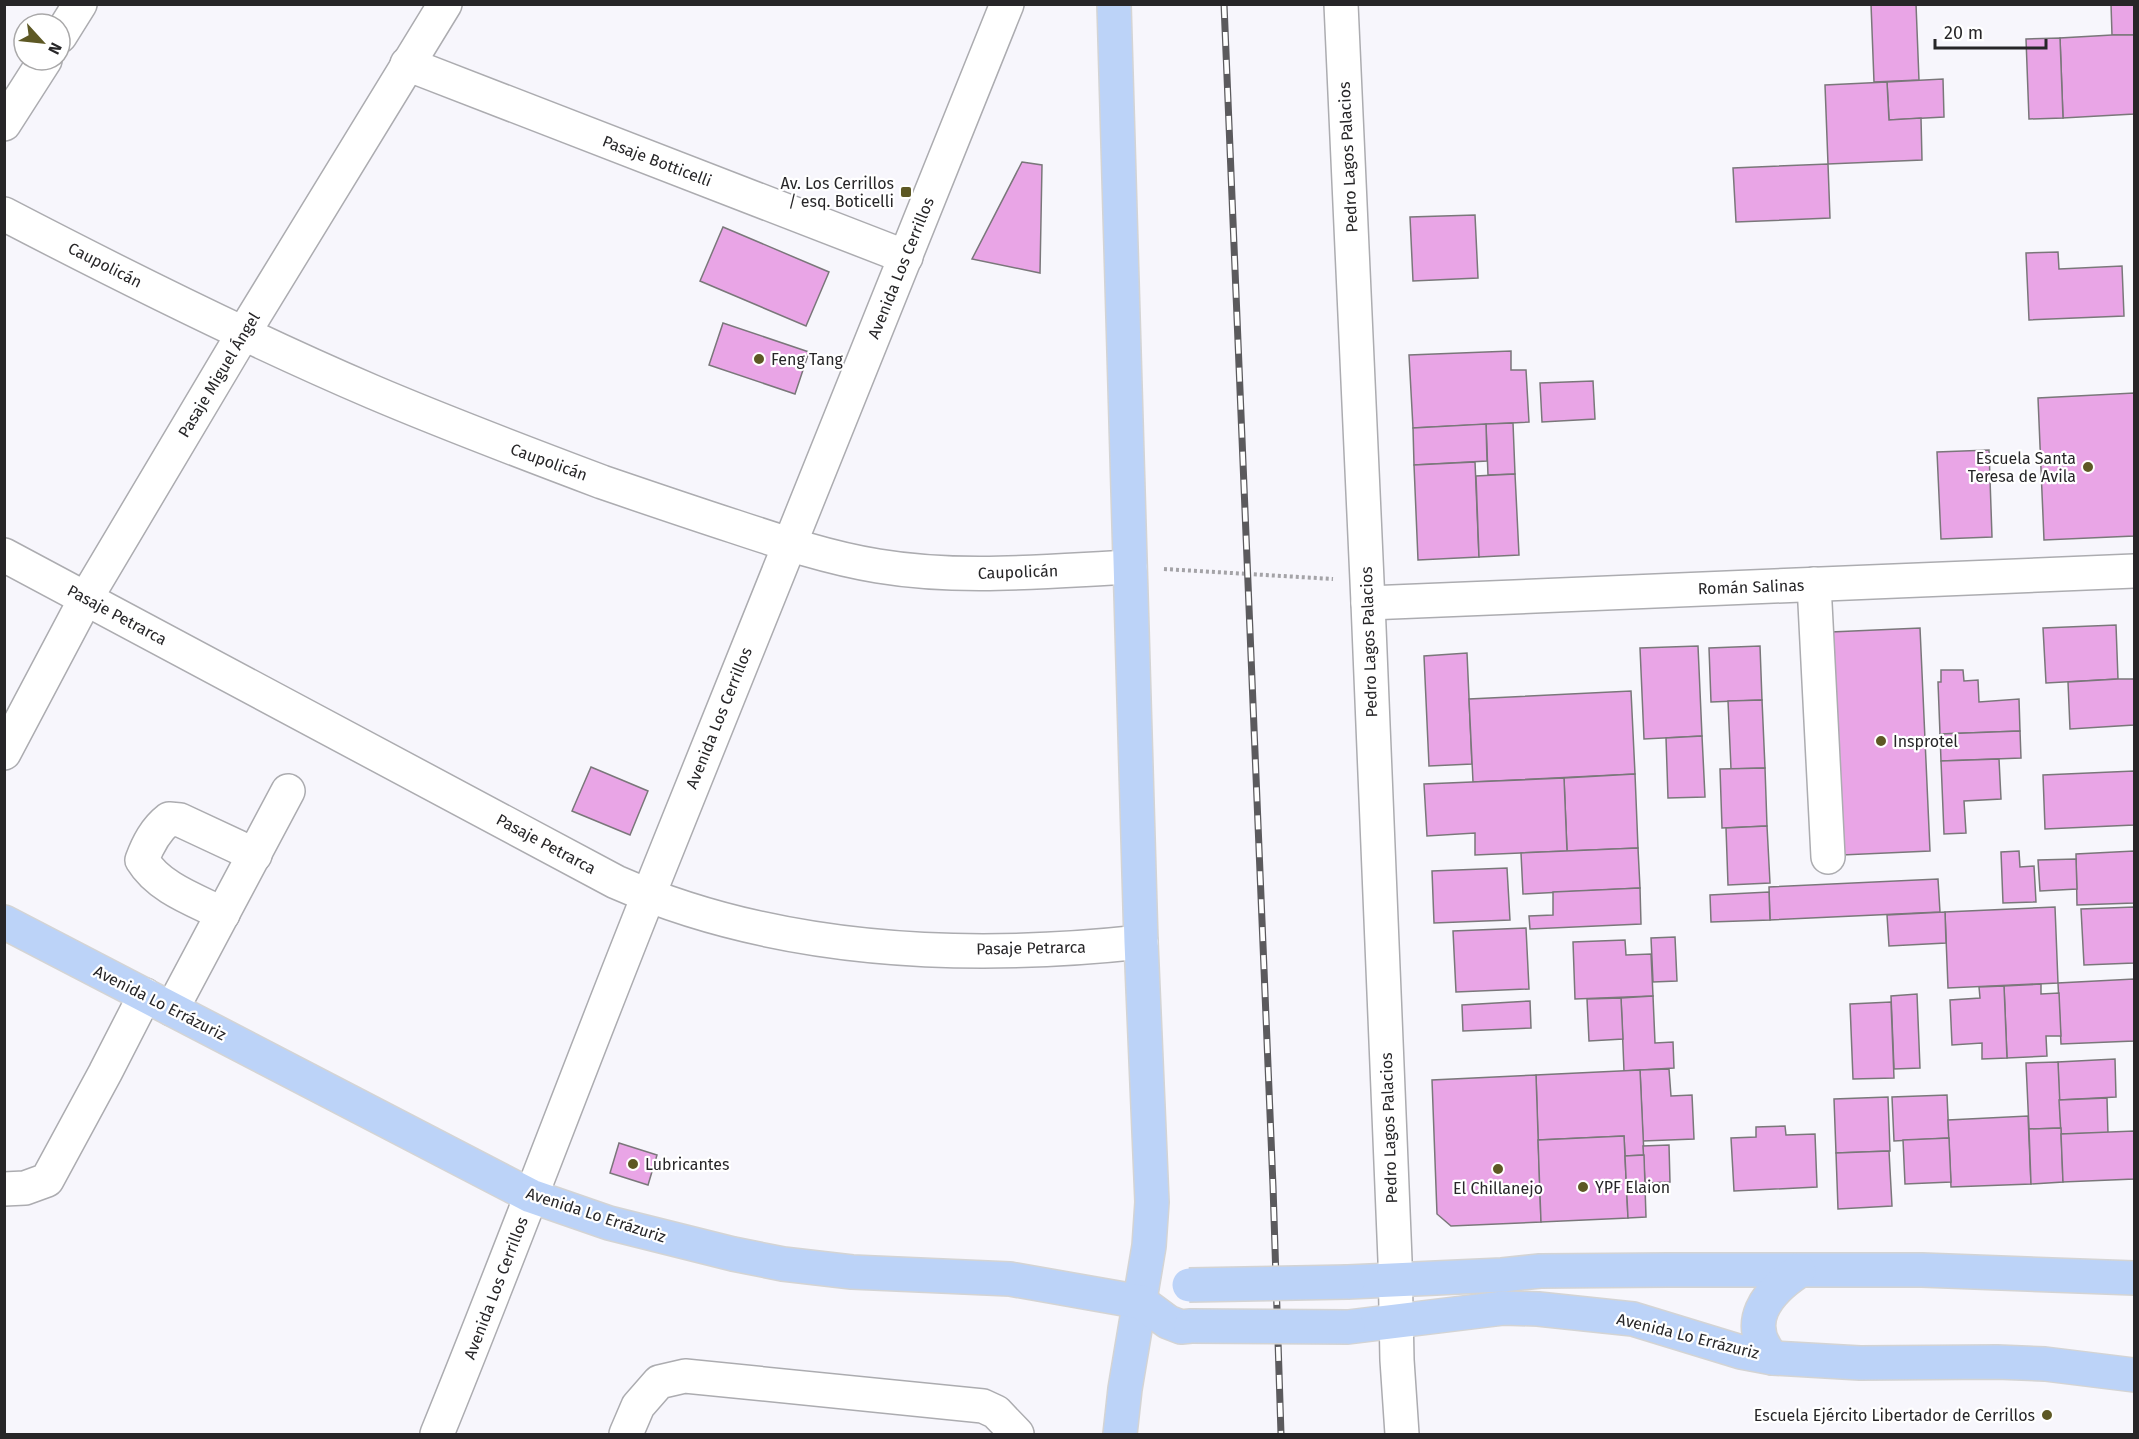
<svg xmlns="http://www.w3.org/2000/svg" width="2139" height="1439" font-family="'Fira Sans',sans-serif">
<style>
.building{fill:#e9a5e6;stroke:#7a777a;stroke-width:1.5}
.lines{fill:none;stroke-linecap:round;stroke-linejoin:round}
.minor-casing{stroke:#acacb0;stroke-width:36}
.major-casing{stroke:#d4d4d4;stroke-width:36}
.path{stroke:#a4a3a7;stroke-width:4;stroke-dasharray:3 3;stroke-linecap:butt}
.minor{stroke:#fff;stroke-width:33}
.major{stroke:#bcd3f8;stroke-width:33}
.rail-casing{stroke:#5b5a5d;stroke-width:7}
.rail{stroke:#fff;stroke-width:4.5;stroke-dasharray:14;stroke-linecap:butt}
.major-bridge-casing{stroke:#d4d4d4;stroke-width:36;stroke-linecap:butt}
.major-bridge{stroke:#bcd3f8;stroke-width:33}
.poi-dot{fill:#5d5824;stroke:#fff;stroke-width:2}
.labels{text-anchor:middle;dominant-baseline:central;stroke-width:4.5;stroke-linejoin:round;paint-order:stroke}
.street-label{font-size:16px;fill:#272628;stroke:#fff}
.poi-label{font-size:16px;fill:#272628;stroke:#fff;text-anchor:start}
</style>
<rect width="100%" height="100%" fill="#f7f6fc"/>
<g class="building">
<polygon points="1871,4 1916,4 1919,80 1874,82"/>
<polygon points="2111,4 2134,4 2134,35 2112,35"/>
<polygon points="2112,35 2134,35 2134,114 2063,118 2060,38"/>
<polygon points="2060,38 2063,118 2029,119 2026,39"/>
<polygon points="1943,79 1944,117 1889,120 1887,82"/>
<polygon points="1887,82 1889,120 1921,118 1922,160 1828,164 1825,85"/>
<polygon points="1022,162 1042,165 1040,273 972,259"/>
<polygon points="1828,164 1830,218 1736,222 1733,168"/>
<polygon points="1475,215 1478,278 1413,281 1410,217"/>
<polygon points="723,227 829,272 806,326 700,281"/>
<polygon points="2058,252 2059,269 2122,266 2124,316 2029,320 2026,253"/>
<polygon points="723,323 809,352 795,394 709,365"/>
<polygon points="1511,351 1511,370 1526,370 1529,422 1413,428 1409,355"/>
<polygon points="1593,381 1595,419 1542,422 1540,383"/>
<polygon points="2134,393 2134,536 2044,540 2038,398"/>
<polygon points="1513,423 1515,474 1488,475 1486,424"/>
<polygon points="1486,424 1487,461 1414,465 1413,428"/>
<polygon points="1989,450 1992,537 1941,539 1937,452"/>
<polygon points="1475,462 1479,557 1418,560 1414,465"/>
<polygon points="1515,474 1519,555 1479,557 1476,476"/>
<polygon points="2116,625 2118,679 2046,683 2043,628"/>
<polygon points="1920,628 1930,851 1842,855 1831,632"/>
<polygon points="1698,646 1702,736 1644,739 1640,648"/>
<polygon points="1760,646 1762,700 1711,702 1709,648"/>
<polygon points="1467,653 1472,764 1429,766 1424,656"/>
<polygon points="1941,670 1963,670 1964,681 1978,680 1979,702 2019,699 2020,731 1940,734 1938,682 1941,682"/>
<polygon points="2118,679 2134,679 2134,725 2070,729 2068,682"/>
<polygon points="1631,691 1635,774 1473,782 1469,699"/>
<polygon points="1762,700 1765,768 1731,769 1728,701"/>
<polygon points="2020,731 2021,758 1941,761 1940,734"/>
<polygon points="1702,736 1705,797 1668,798 1666,738"/>
<polygon points="1999,759 2001,799 1964,801 1966,833 1944,834 1941,761"/>
<polygon points="591,767 648,791 630,835 572,811"/>
<polygon points="1765,768 1767,826 1722,828 1720,769"/>
<polygon points="2134,771 2134,825 2045,829 2043,775"/>
<polygon points="1635,774 1638,848 1567,851 1564,778"/>
<polygon points="1564,778 1567,851 1475,855 1475,833 1427,836 1424,784"/>
<polygon points="1767,826 1770,883 1728,885 1726,828"/>
<polygon points="1638,848 1640,888 1523,894 1521,853"/>
<polygon points="2019,851 2020,867 2034,866 2036,902 2003,903 2001,852"/>
<polygon points="2134,851 2134,903 2077,905 2076,854"/>
<polygon points="2076,859 2077,889 2040,891 2038,860"/>
<polygon points="1507,868 1510,920 1434,923 1432,871"/>
<polygon points="1938,879 1940,912 1770,920 1769,887"/>
<polygon points="1640,888 1641,924 1530,929 1529,916 1553,915 1553,892"/>
<polygon points="1769,892 1770,920 1711,922 1710,895"/>
<polygon points="2055,907 2058,983 1948,988 1945,912"/>
<polygon points="2134,907 2134,963 2084,965 2081,909"/>
<polygon points="1945,912 1946,943 1889,946 1887,915"/>
<polygon points="1526,928 1529,989 1456,992 1453,931"/>
<polygon points="1675,937 1677,981 1653,982 1651,938"/>
<polygon points="1625,940 1626,955 1651,954 1653,996 1575,999 1573,942"/>
<polygon points="2134,979 2134,1041 2061,1044 2058,983"/>
<polygon points="2041,984 2041,994 2059,993 2061,1036 2046,1036 2047,1056 2007,1058 2004,986"/>
<polygon points="2004,986 2007,1058 1982,1059 1982,1043 1952,1045 1950,1000 1980,998 1979,987"/>
<polygon points="1917,994 1920,1068 1894,1069 1891,996"/>
<polygon points="1653,996 1655,1043 1673,1042 1674,1068 1624,1071 1621,998"/>
<polygon points="1621,998 1623,1039 1589,1041 1587,999"/>
<polygon points="1530,1001 1531,1028 1463,1031 1462,1005"/>
<polygon points="1891,1002 1894,1078 1853,1079 1850,1004"/>
<polygon points="2115,1059 2116,1097 2059,1100 2058,1062"/>
<polygon points="2058,1062 2061,1128 2029,1129 2026,1063"/>
<polygon points="1669,1069 1671,1096 1692,1095 1694,1139 1643,1141 1640,1070"/>
<polygon points="1640,1070 1644,1155 1625,1156 1624,1136 1538,1140 1536,1075"/>
<polygon points="1536,1075 1541,1222 1451,1226 1437,1214 1432,1080"/>
<polygon points="1947,1095 1949,1138 1894,1141 1892,1097"/>
<polygon points="1888,1097 1890,1151 1836,1153 1834,1099"/>
<polygon points="2107,1098 2108,1133 2061,1134 2059,1100"/>
<polygon points="2028,1116 2031,1184 1951,1187 1948,1120"/>
<polygon points="1785,1126 1786,1135 1815,1134 1817,1187 1734,1191 1731,1138 1756,1137 1756,1127"/>
<polygon points="2061,1128 2063,1182 2031,1184 2029,1129"/>
<polygon points="2134,1131 2134,1179 2063,1182 2061,1134"/>
<polygon points="1624,1136 1628,1218 1541,1222 1538,1140"/>
<polygon points="1949,1138 1951,1182 1905,1184 1903,1140"/>
<polygon points="619,1143 657,1155 648,1185 610,1173"/>
<polygon points="1669,1145 1670,1182 1645,1183 1643,1146"/>
<polygon points="1889,1151 1892,1206 1838,1209 1836,1153"/>
<polygon points="1644,1155 1646,1217 1628,1218 1625,1156"/>
</g>
<g class="lines">
<g class="minor-casing">
<g id="minor">
<polyline points="1341,4 1368,603 1395,1260 1397,1360 1402,1434"/>
<polyline points="60,36 80,4"/>
<polyline points="407,64 906,257"/>
<polyline points="4,124 45,60"/>
<path d="M4 214C125 277 247 338 373 392 448 424 525 453 602 482 646 497 690 512 733 526 781 542 829 558 878 566 962 580 1046 571 1130 567"/>
<path d="M4 555 616 882C778 953 966 961 1141 942"/>
<polyline points="1814,584 1828,857"/>
<polyline points="1368,603 2134,571"/>
<polyline points="4,753 86,598 243,334 445,4"/>
<path d="M223 914C195 900 159 888 142 860 148 844 155 830 169 819L180 820 255 855"/>
<polyline points="172,1009 288,791"/>
<polyline points="4,1189 25,1188 47,1180 105,1073 145,995"/>
<path d="M437 1434C510 1255 577 1074 649 894 767 597 888 301 1007 4"/>
<polyline points="626,1434 638,1406 659,1382 685,1376 983,1406 996,1412 1017,1434"/>
</g>
</g>
<g class="major-casing">
<g id="major">
<polyline points="1114,4 1141,942 1152,1202 1149,1246 1125,1389 1120,1434"/>
<polyline points="4,922 531,1196 609,1223 733,1254 783,1264 852,1272 1010,1279 1141,1302 1168,1322 1181,1327 1191,1326"/>
<polyline points="1348,1282 1502,1275 1540,1271 1668,1270 1922,1270 2134,1278"/>
<polyline points="1348,1327 1504,1308 1538,1309 1633,1319 1741,1352 1773,1358 1860,1363 1997,1362 2045,1364 2134,1375"/>
<path d="M1773 1358C1741 1324 1767 1292 1799 1271"/>
</g>
</g>
<polyline class="path" points="1164,569 1333,579"/>
<use href="#minor" class="minor"/>
<use href="#major" class="major"/>
<g class="rail-casing">
<polyline id="rail" points="1224,4 1273,1186 1281,1434"/>
</g>
<use href="#rail" class="rail"/>
<g class="major-bridge-casing">
<g id="major-bridge">
<polyline points="1189,1285 1348,1282"/>
<polyline points="1191,1326 1348,1327"/>
</g>
</g>
<use href="#major-bridge" class="major-bridge"/>
</g>
<g class="poi-dot">
<rect x="900" y="186" width="12" height="12" rx="3"/>
<circle cx="759" cy="359" r="6"/>
<circle cx="2088" cy="467" r="6"/>
<circle cx="1881" cy="741" r="6"/>
<circle cx="633" cy="1164" r="6"/>
<circle cx="1498" cy="1169" r="6"/>
<circle cx="1583" cy="1187" r="6"/>
<circle cx="2047" cy="1415" r="6"/>
</g>
<g class="labels">
<g class="street-label">
<text transform="translate(1348 157) rotate(-93)">Pedro Lagos Palacios</text>
<text transform="translate(657 161) rotate(21)">Pasaje Botticelli</text>
<text transform="translate(105 265) rotate(27)">Caupolicán</text>
<text transform="translate(901 268) rotate(-68)">Avenida Los Cerrillos</text>
<text transform="translate(219 375) rotate(-59)">Pasaje Miguel Ángel</text>
<text transform="translate(549 462) rotate(20)">Caupolicán</text>
<text transform="translate(1018 572) rotate(-2)">Caupolicán</text>
<text transform="translate(1751 587) rotate(-2)">Román Salinas</text>
<text transform="translate(117 615) rotate(28)">Pasaje Petrarca</text>
<text transform="translate(1369 642) rotate(-92)">Pedro Lagos Palacios</text>
<text transform="translate(719 718) rotate(-68)">Avenida Los Cerrillos</text>
<text transform="translate(546 844) rotate(28)">Pasaje Petrarca</text>
<text transform="translate(1031 948) rotate(-1)">Pasaje Petrarca</text>
<text transform="translate(160 1003) rotate(27)">Avenida Lo Errázuriz</text>
<text transform="translate(1389 1128) rotate(-92)">Pedro Lagos Palacios</text>
<text transform="translate(596 1215) rotate(18)">Avenida Lo Errázuriz</text>
<text transform="translate(496 1288) rotate(-69)">Avenida Los Cerrillos</text>
<text transform="translate(1688 1336) rotate(14)">Avenida Lo Errázuriz</text>
</g>
<g class="poi-label">
<text x="894" y="183" text-anchor="end">Av. Los Cerrillos<tspan x="894" dy="18">/ esq. Boticelli</tspan></text>
<text x="771" y="359">Feng Tang</text>
<text x="2076" y="458" text-anchor="end">Escuela Santa<tspan x="2076" dy="18">Teresa de Avila</tspan></text>
<text x="1893" y="741">Insprotel</text>
<text x="645" y="1164">Lubricantes</text>
<text x="1595" y="1187">YPF Elaion</text>
<text x="1498" y="1188" text-anchor="middle">El Chillanejo</text>
<text x="2035" y="1415" text-anchor="end">Escuela Ejército Libertador de Cerrillos</text>
</g>
</g>
<rect width="2139" height="1439" fill="none" stroke="#272628" stroke-width="12"/>
<g transform="translate(42 42) rotate(117)"><circle r="28" fill="#ffffff" stroke="#a9a8a9" stroke-width="1.5"/>
<path d="M0-4.5L10 22L0 15L-10 22Z" fill="#5d5824"/>
<text y="-9" font-size="16" font-weight="bold" text-anchor="middle" fill="#272628">N</text>
</g>
<path d="M1935 39v9h111v-9" fill="none" stroke="#272628" stroke-width="3"/>
<text x="1944" y="39" font-size="18" fill="#272628" stroke="#ffffff" stroke-width="4.5" paint-order="stroke">20 m</text>
</svg>
